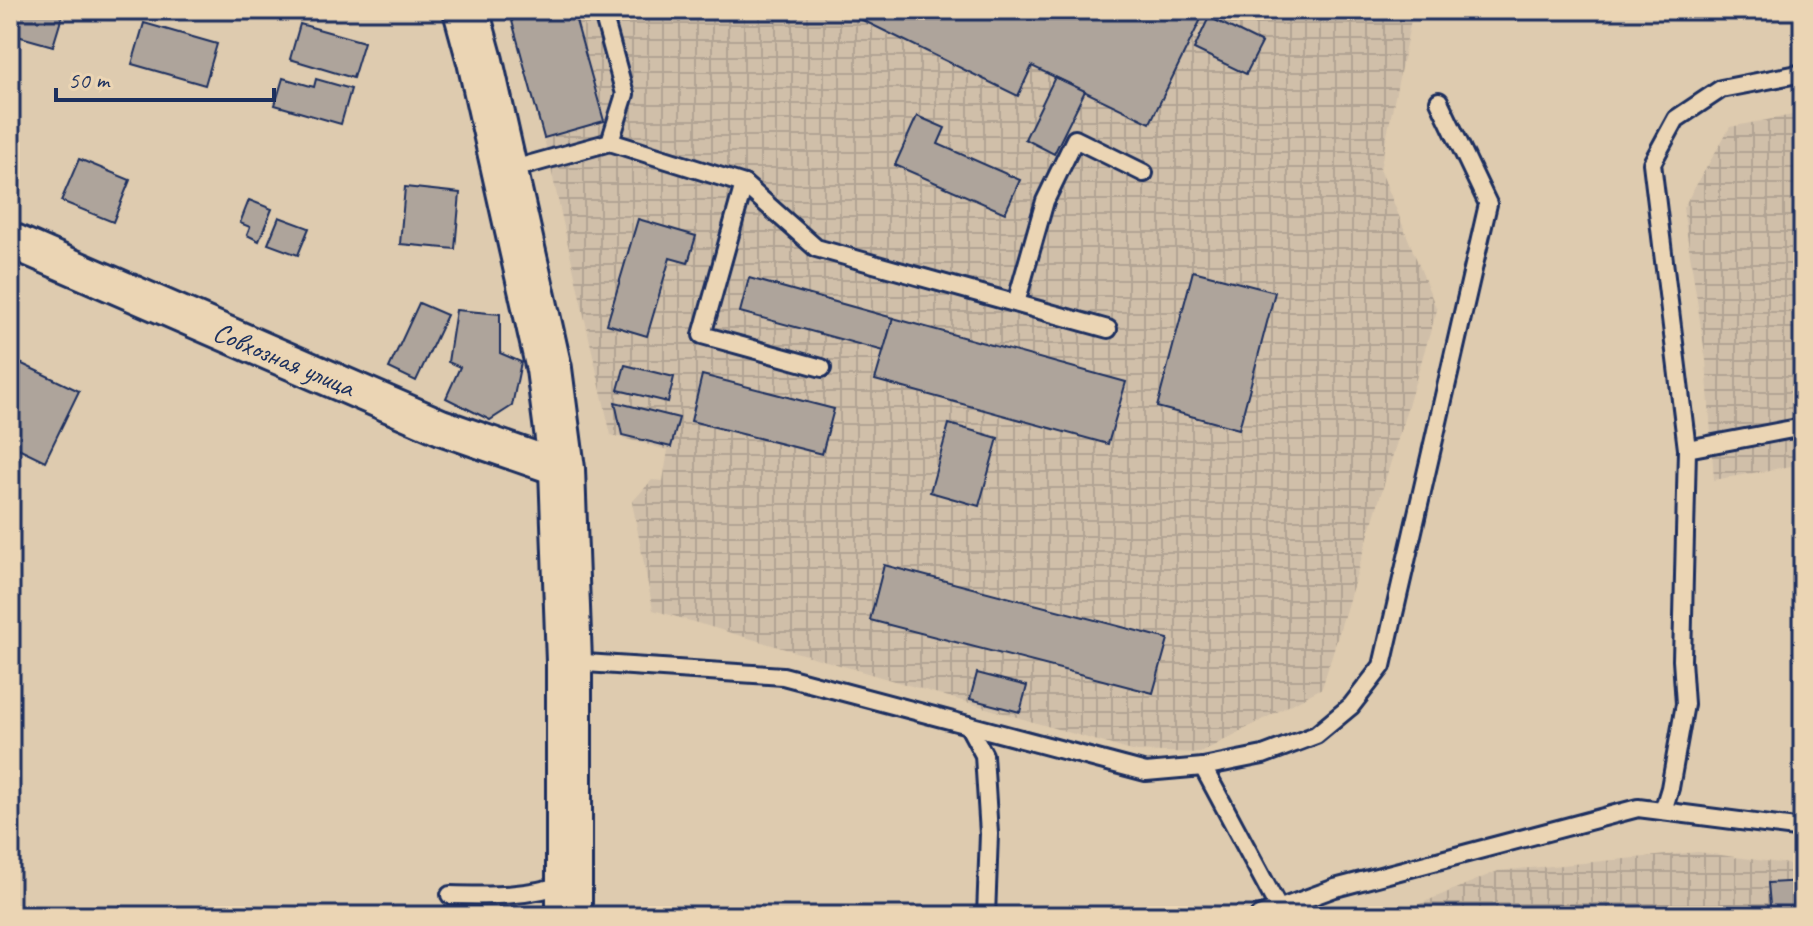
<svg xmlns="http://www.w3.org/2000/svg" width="1813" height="926" font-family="Caveat,sans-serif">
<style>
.industrial{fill:url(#industrial-grid)}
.building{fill:#aea49b;stroke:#1b2f5e;stroke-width:2}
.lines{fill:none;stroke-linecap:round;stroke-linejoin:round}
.lane-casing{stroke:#1b2f5e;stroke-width:22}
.street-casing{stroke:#1b2f5e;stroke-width:40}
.secondary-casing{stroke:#1b2f5e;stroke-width:50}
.lane{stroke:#ebd5b4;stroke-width:16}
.street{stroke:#ebd5b4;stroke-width:34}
.secondary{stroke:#ebd5b4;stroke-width:44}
.labels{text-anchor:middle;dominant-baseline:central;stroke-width:6;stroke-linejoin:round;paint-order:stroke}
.street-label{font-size:28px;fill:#1b2f5e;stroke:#ebd5b4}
</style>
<defs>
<pattern id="industrial-grid" width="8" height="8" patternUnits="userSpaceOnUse" patternTransform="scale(2)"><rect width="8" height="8" fill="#d0bfa9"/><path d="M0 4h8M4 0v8" fill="none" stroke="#b2a494"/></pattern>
</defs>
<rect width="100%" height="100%" fill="#decbaf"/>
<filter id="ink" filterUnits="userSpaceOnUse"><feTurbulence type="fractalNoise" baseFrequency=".0125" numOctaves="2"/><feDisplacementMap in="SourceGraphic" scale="16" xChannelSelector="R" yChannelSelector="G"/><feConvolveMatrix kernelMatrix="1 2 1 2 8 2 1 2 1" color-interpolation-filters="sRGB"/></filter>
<g filter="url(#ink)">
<g class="industrial">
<polygon points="509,10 1413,10 1380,169 1437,310 1322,688 1200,753 1132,751 653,610 632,502 652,480 663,481 668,450 611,435 544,138"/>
<polygon points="1803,113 1803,464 1714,480 1706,360 1683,208 1730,127"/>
<polygon points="1698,852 1803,866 1803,916 1391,916 1498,871"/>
</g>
<g class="building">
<polygon points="10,10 64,10 53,46 10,34"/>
<polygon points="509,10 573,10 604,121 544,138"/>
<polygon points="857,10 1197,10 1204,13 1150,123 1032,66 1018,96 854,16"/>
<polygon points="1209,17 1262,43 1246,74 1194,49"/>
<polygon points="144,23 217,44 205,85 132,64"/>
<polygon points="300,24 364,42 353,78 290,59"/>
<polygon points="1055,77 1085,91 1054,154 1025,139"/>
<polygon points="283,78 314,87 316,79 351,89 341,124 275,105"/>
<polygon points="917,116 945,128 938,144 1020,180 1005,213 895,165"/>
<polygon points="79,159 130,180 113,222 61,201"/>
<polygon points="405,187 460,193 455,249 400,244"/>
<polygon points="249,200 272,209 259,241 247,235 250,227 240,223"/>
<polygon points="279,217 309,228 298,255 268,244"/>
<polygon points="638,219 696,236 688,263 670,258 647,336 607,324"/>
<polygon points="1193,271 1275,292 1239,429 1157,407"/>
<polygon points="749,278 893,318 884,351 740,312"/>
<polygon points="419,303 447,315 416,381 389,368"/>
<polygon points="456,310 500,314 500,353 521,362 512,406 490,420 446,398 460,367 448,362"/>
<polygon points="893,318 1126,382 1108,444 875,380"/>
<polygon points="18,362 79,391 45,461 10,444 10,379"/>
<polygon points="625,365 674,377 668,402 618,390"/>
<polygon points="702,375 834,409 822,454 691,421"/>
<polygon points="615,402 679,418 671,447 622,435"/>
<polygon points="949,424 998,438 979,506 930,492"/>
<polygon points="884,565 1168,639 1153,693 870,620"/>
<polygon points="977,673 1027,686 1020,712 970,699"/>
<polygon points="1803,881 1803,916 1771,916 1768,883"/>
</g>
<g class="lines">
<g class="lane-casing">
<g id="lane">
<polyline points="610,142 744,184 816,248 1108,329"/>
<polyline points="506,171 610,142 625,94 602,10"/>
<polyline points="744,184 702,335 822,368"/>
<polyline points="1016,303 1045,201 1075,139 1144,173"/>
<polyline points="1687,449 1803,427"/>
<polyline points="570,662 783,676 1146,772 1203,767 1263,755 1316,735 1351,706 1382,666 1488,204 1439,101"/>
<polyline points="968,725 984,755 989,834 986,916"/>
<polyline points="1203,767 1279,909 1287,914"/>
<polyline points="1663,811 1670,788 1685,704 1682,660 1687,449 1652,163 1676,119 1721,89 1803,73"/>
<path d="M450 895C490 896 529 897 567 883"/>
<polyline points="1259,916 1335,888 1638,808 1803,829"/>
</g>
</g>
<g class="street-casing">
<polyline id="street" points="10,240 441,427 562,469"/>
</g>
<g class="secondary-casing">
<polyline id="secondary" points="466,10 480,61 549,369 562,469 569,662 569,916"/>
</g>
<use href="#lane" class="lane"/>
<use href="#street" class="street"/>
<use href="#secondary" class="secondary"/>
</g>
</g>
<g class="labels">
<g class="street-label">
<text transform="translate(284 359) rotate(23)">Совхозная улица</text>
</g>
</g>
<rect width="1813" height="926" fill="none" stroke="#ebd5b4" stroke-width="40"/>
<rect x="20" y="20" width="1773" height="886" fill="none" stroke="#1b2f5e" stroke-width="3" filter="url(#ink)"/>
<path d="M56 88v12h218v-12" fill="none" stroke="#1b2f5e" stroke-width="4"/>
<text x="68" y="88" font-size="24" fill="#1b2f5e" stroke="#ebd5b4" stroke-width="6" paint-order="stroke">50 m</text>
</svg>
